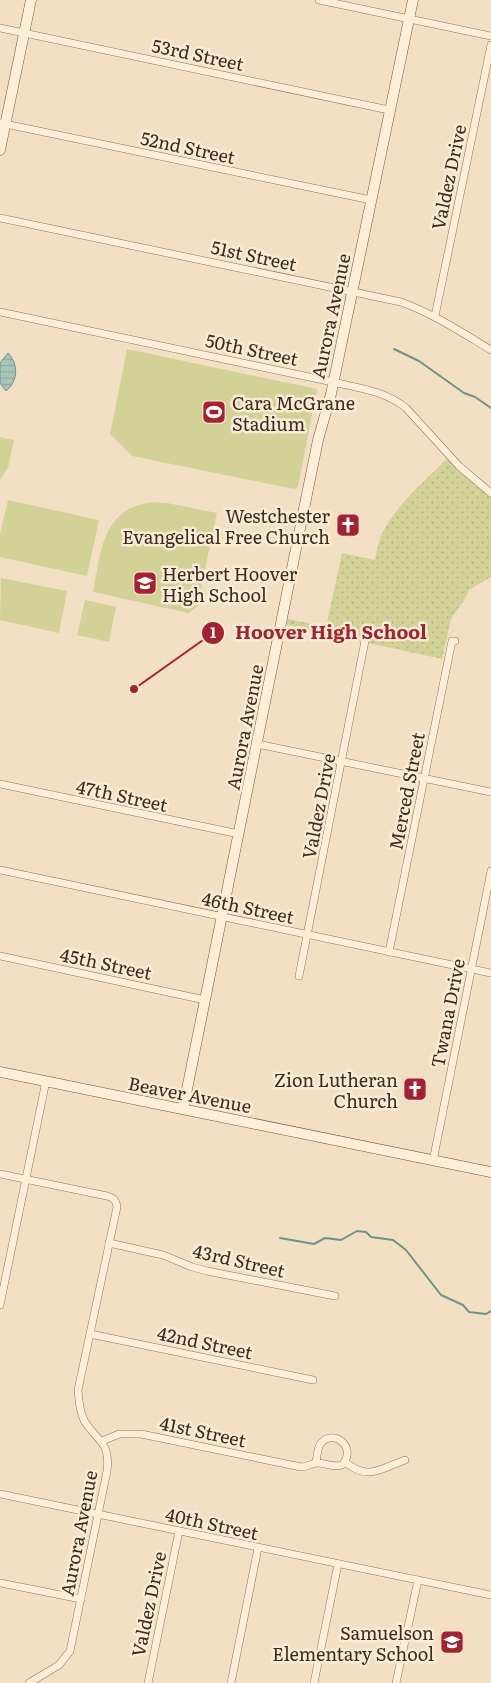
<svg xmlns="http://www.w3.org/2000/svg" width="491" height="1683" font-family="Literata,serif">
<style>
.grass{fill:#d2d296}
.park{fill:url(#park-dots)}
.water{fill:url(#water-rules);stroke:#6c9587}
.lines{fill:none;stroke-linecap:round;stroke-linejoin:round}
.stream{stroke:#6c9587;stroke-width:2}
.street-casing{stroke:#907058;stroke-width:8}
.secondary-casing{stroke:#72513b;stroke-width:11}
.street{stroke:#fceed9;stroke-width:7}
.secondary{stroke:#fceed9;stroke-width:10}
.labels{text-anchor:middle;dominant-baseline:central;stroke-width:5;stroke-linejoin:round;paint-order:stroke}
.street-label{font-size:18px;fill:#3e2a1e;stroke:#f9ebd5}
.poi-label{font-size:18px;fill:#3e2a1e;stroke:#f9ebd5;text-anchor:end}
.leader{fill:none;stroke:#a62130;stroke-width:2}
.callout-dot{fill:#a62130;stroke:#f9ebd5;stroke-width:2}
.mark-label{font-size:15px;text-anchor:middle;font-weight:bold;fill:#fff}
.callout-label{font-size:19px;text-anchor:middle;font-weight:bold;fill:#a62130;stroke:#f9ebd5;stroke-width:5;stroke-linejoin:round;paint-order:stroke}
</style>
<defs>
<pattern id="park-dots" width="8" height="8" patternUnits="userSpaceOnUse" patternTransform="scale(1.25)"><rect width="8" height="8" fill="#d2d296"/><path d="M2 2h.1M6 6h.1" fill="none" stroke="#b5b481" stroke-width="1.8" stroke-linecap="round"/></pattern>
<pattern id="water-rules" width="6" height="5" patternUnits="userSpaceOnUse" patternTransform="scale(1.25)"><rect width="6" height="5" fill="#a6c6b9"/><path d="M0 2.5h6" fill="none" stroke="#90aa9f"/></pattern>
</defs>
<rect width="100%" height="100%" fill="#f3e0c4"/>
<g class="grass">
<polygon points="127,349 317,389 298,487 294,489 132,456 110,434"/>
<polygon points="0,437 14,440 8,468 0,480"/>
<polygon points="8,500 99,520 87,576 0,557 0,534"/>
<path d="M152 502 167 503 217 513 197 607 188 613 93 592C99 563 100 525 129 509 136 505 144 504 152 502Z"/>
<polygon points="1,578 67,591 59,633 0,620"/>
<polygon points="85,600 116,607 109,642 77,635"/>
</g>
<path class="park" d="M450 456 491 493V577L469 590 465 599 451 619 442 659 286 625 288 619 326 627 342 553 375 560C377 550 379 539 384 530 400 501 427 479 450 456Z"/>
<path class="water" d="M8 353C19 365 18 381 6 391L0 383V363Z"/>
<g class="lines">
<g class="stream">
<polyline points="394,349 419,361 464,393 475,397 491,408"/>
<polyline points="280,1238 314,1244 325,1238 341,1240 357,1231 366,1232 371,1237 393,1240 406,1250 441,1295 463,1305 469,1312 486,1314 491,1311"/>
</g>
<g class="street-casing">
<g id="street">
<polyline points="319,0 491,36"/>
<polyline points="0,28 389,110"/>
<polyline points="0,123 371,200"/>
<path d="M0 218 401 302C434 314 461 332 491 350"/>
<path d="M0 312 333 382C359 388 385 391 406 408L459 466 491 493"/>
<polyline points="435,316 491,45"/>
<polyline points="257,744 491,792"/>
<polyline points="0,784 239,834"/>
<polyline points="0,870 491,973"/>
<polyline points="389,952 452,641 455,641"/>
<polyline points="0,956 205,1000"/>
<polyline points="299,976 365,641"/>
<polyline points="433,1161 491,871"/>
<path d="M0 1174 107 1196C114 1198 116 1200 117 1207L78 1390C79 1400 79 1410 84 1420 96 1441 111 1441 107 1471L70 1651 59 1665 29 1683"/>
<polyline points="109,1243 163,1255 192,1267 207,1271 335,1296"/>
<polyline points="0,1305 46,1081"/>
<polyline points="90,1334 313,1380"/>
<path d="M102 1441 119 1434H141L301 1467C307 1467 312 1463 317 1463 327 1463 333 1468 342 1465 358 1448 334 1428 321 1443 317 1448 317 1457 316 1463"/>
<path d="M345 1462C368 1481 380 1469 405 1460"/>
<polyline points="0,1494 491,1595"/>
<polyline points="0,1583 81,1599"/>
<polyline points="148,1683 179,1531"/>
<polyline points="231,1683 258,1548"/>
<polyline points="314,1683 338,1564"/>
<polyline points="396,1683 418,1580"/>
</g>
</g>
<g class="secondary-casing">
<g id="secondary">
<polyline points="0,150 31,0"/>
<polyline points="0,1072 491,1172"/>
<polyline points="183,1109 306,499 318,440 331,394 413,0"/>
</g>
</g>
<use href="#street" class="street"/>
<use href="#secondary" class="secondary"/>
</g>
<defs>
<g id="stadium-square" transform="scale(1.25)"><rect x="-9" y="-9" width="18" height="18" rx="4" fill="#a62130" stroke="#f9ebd5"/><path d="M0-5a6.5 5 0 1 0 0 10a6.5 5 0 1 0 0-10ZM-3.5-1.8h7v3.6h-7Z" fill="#fff"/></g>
<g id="church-square" transform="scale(1.25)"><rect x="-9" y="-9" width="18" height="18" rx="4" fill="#a62130" stroke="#f9ebd5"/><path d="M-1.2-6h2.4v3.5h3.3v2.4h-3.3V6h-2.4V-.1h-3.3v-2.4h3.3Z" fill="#fff"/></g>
<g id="school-square" transform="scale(1.25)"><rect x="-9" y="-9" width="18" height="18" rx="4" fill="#a62130" stroke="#f9ebd5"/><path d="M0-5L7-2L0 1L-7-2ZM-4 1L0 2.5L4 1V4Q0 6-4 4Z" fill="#fff"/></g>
</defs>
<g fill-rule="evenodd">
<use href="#stadium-square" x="214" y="412"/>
<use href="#church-square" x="348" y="525"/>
<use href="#school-square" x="145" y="583"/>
<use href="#church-square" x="415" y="1089"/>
<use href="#school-square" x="452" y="1642"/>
</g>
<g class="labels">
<g class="street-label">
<text transform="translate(198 54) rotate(12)">53rd Street</text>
<text transform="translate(188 147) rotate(12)">52nd Street</text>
<text transform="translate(448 177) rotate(-78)">Valdez Drive</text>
<text transform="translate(254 255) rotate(12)">51st Street</text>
<text transform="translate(330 316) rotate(-78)">Aurora Avenue</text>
<text transform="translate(252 349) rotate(12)">50th Street</text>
<text transform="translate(244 727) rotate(-79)">Aurora Avenue</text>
<text transform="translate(406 791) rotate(-79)">Merced Street</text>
<text transform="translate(122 795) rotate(12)">47th Street</text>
<text transform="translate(318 806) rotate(-79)">Valdez Drive</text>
<text transform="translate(248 907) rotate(12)">46th Street</text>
<text transform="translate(106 963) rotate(12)">45th Street</text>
<text transform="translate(447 1013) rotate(-79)">Twana Drive</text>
<text transform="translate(190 1094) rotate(11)">Beaver Avenue</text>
<text transform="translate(239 1260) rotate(13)">43rd Street</text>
<text transform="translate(205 1342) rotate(12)">42nd Street</text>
<text transform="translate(203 1431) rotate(12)">41st Street</text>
<text transform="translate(212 1523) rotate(12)">40th Street</text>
<text transform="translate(78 1533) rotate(-79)">Aurora Avenue</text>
<text transform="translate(148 1604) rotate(-78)">Valdez Drive</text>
</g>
<g class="poi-label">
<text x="232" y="402" text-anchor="start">Cara McGrane<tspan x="232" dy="21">Stadium</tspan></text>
<text x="330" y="515">Westchester<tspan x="330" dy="21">Evangelical Free Church</tspan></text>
<text x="162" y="573" text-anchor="start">Herbert Hoover<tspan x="162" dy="21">High School</tspan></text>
<text x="398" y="1079">Zion Lutheran<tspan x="398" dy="21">Church</tspan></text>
<text x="434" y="1632">Samuelson<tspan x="434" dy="21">Elementary School</tspan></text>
</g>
</g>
<path class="leader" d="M134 689L213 633"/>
<g class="callout-dot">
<circle cx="134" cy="689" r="5"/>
<circle cx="213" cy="633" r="12"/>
</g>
<g class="mark-label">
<text x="213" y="638">1</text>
</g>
<g class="callout-label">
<text x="331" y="639">Hoover High School</text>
</g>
</svg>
